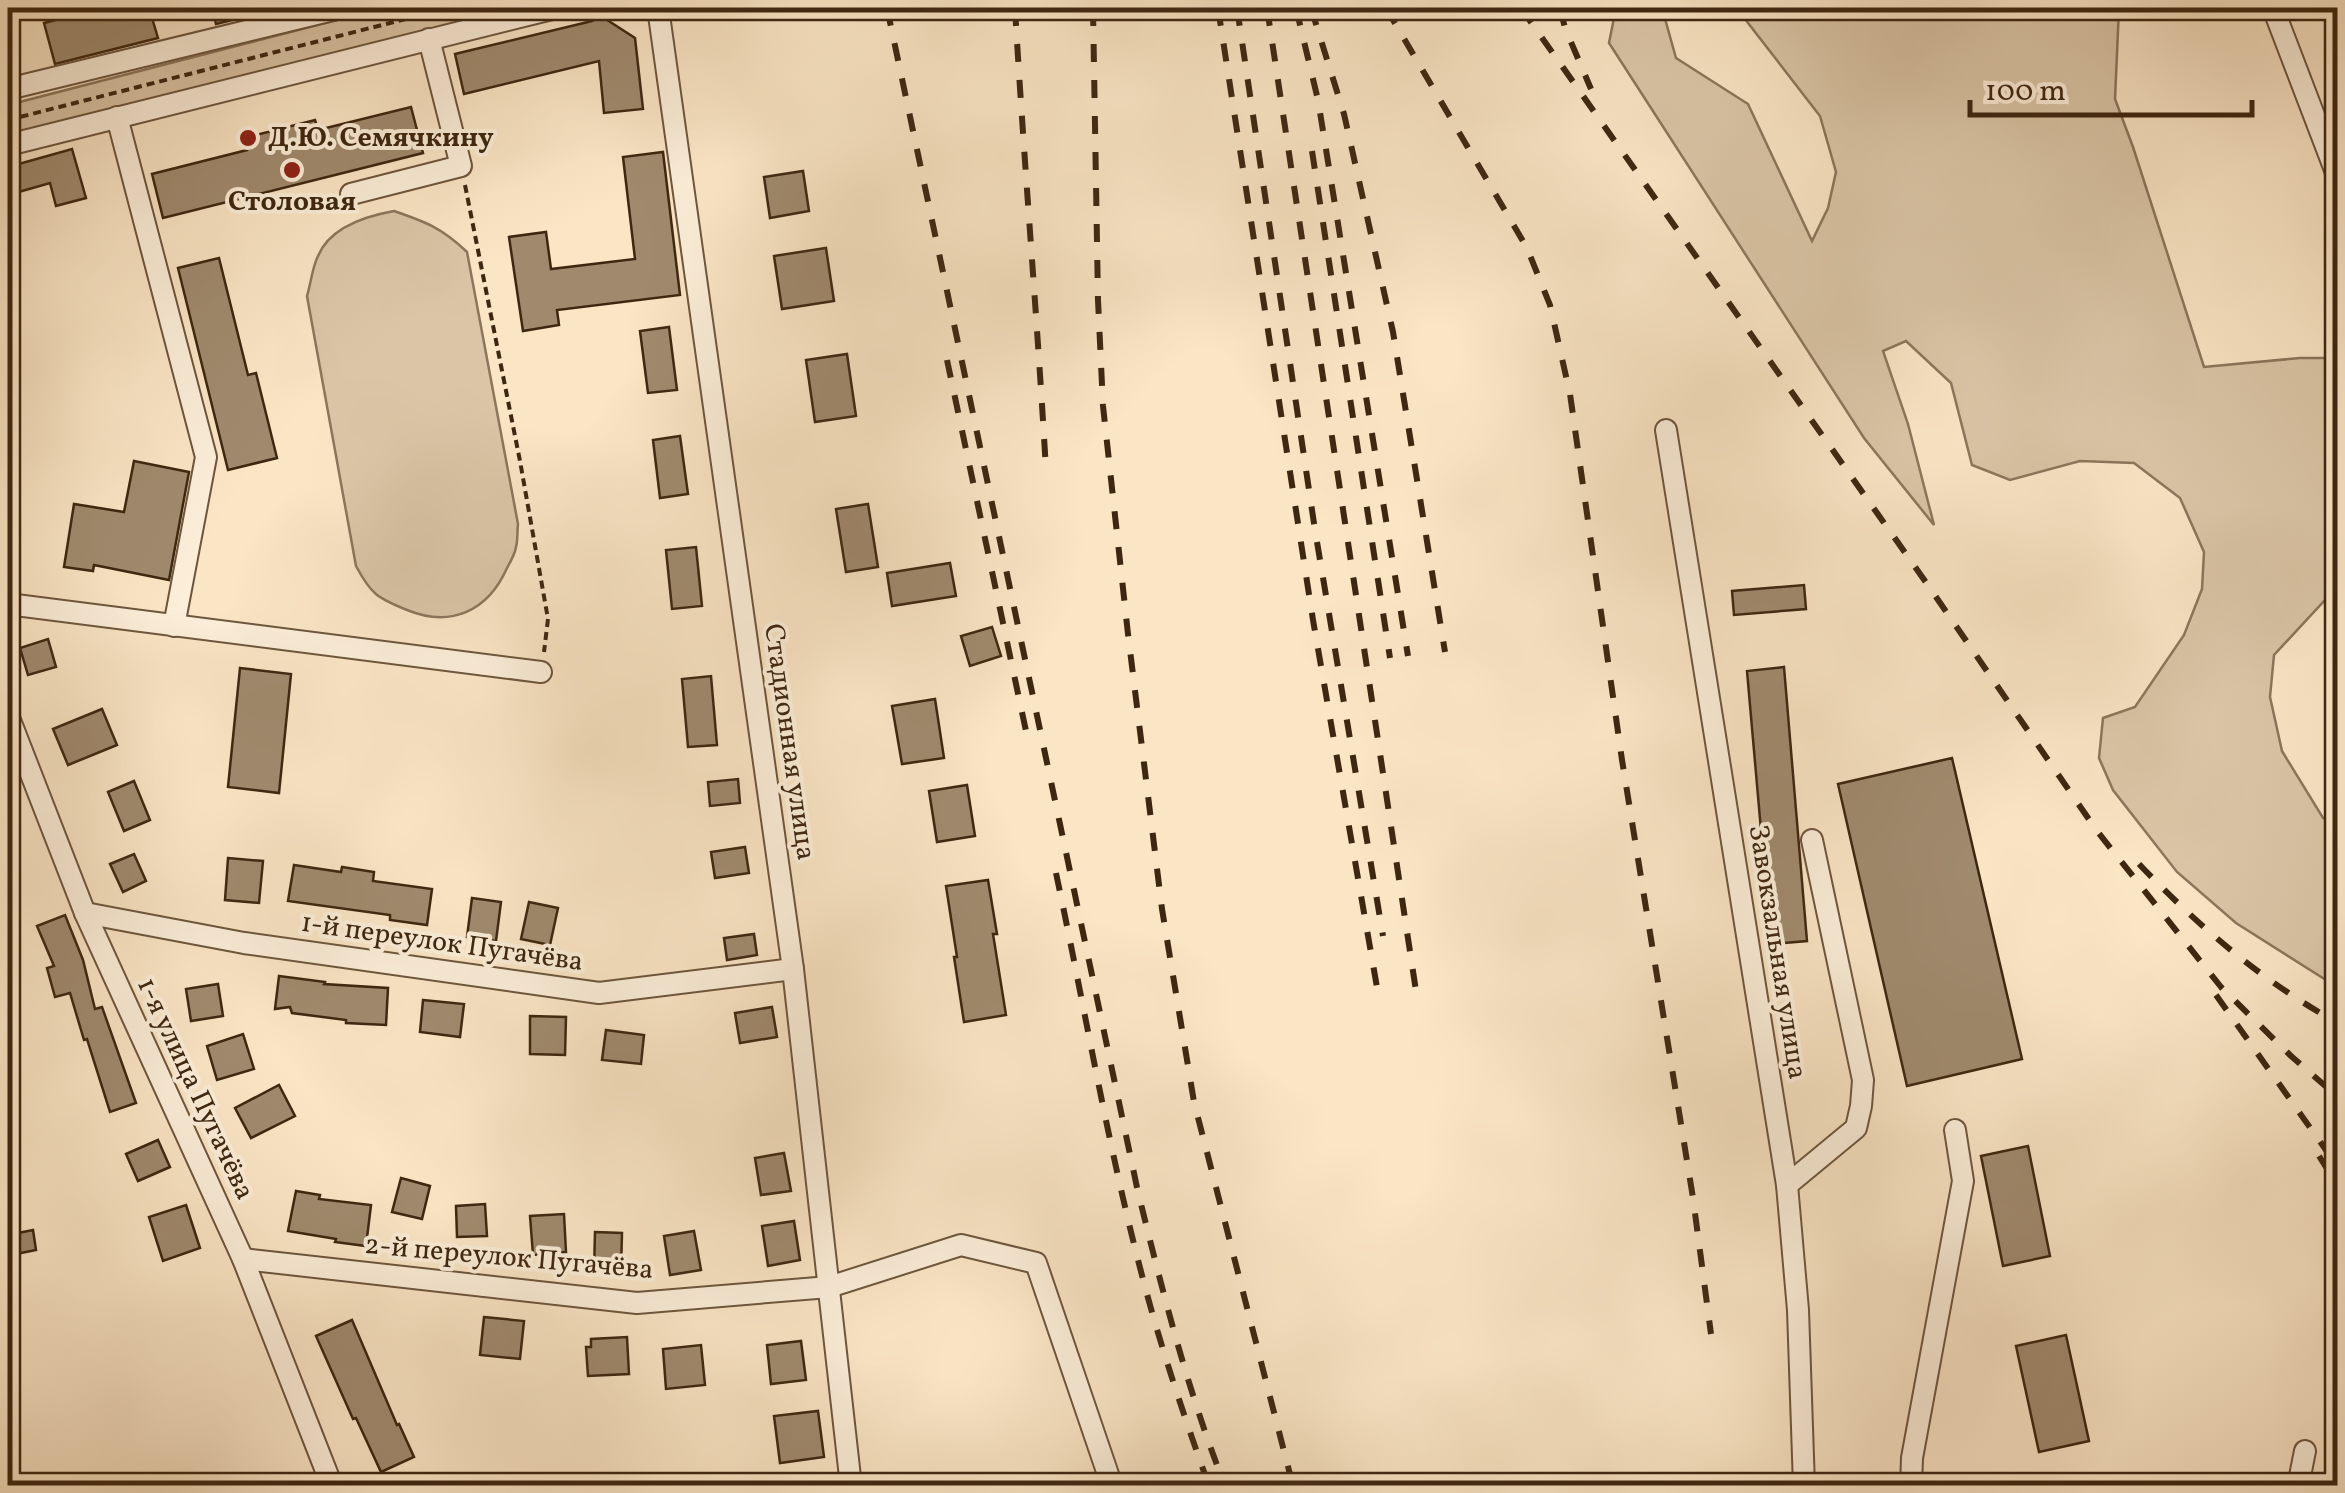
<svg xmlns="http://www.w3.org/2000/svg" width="2345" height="1493" font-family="Vollkorn,serif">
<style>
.green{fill:#dac5a6;stroke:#8c765b;stroke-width:2.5}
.building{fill:#a08a6e;stroke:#3e2710;stroke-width:2.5}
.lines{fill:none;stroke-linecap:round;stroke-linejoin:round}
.minor-casing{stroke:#6d563d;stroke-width:24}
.path{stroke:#3e2710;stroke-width:4;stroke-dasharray:8 5;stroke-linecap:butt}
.minor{stroke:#fceed9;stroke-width:20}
.rail{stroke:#3e2710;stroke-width:6;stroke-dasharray:18 18;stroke-linecap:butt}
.poi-dot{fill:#8f2418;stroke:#fceed9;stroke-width:4}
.labels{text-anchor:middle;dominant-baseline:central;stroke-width:8;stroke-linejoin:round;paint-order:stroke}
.poi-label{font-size:28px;font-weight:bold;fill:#3e2710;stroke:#fceed9;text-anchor:start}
.street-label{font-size:28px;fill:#3e2710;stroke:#fceed9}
</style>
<rect width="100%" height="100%" fill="#fae5c5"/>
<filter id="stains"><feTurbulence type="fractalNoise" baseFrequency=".002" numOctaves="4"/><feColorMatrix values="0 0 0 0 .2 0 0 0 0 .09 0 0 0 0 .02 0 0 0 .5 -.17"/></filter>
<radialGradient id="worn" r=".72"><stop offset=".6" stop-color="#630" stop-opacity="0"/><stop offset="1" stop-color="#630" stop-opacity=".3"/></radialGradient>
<g class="green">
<polygon points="383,8 532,8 8,139 8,105"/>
<polygon points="1616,8 1662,8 1676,58 1748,104 1812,241 1828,208 1836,172 1820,116 1745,19 1740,8 2119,8 2115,99 2133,147 2204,367 2300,358 2337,358 2337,587 2274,655 2270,697 2282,751 2323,818 2337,822 2337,987 2236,923 2177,872 2113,790 2099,758 2103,718 2135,707 2184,635 2202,589 2204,552 2180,498 2134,463 2080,461 2010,480 1972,465 1951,383 1906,341 1883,351 1908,424 1934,525 1864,438 1609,43"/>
<path d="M394 211C426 222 442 228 467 252L518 524C517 531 518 540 516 547 515 554 511 561 507 568 488 611 451 628 407 610 377 598 371 594 356 566L307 296C311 283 312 268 318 256 330 227 366 216 394 211Z"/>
</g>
<g class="building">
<polygon points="102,8 149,8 158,38 55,64 44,23"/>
<polygon points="212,8 264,8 265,12 216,24"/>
<polygon points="601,16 635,38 643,109 604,113 599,61 464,94 455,54 592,21"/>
<polygon points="411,107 423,153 163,218 152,174 247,150 244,138 315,120 318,130"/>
<polygon points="72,149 86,198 56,206 50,183 8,195 8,167"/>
<polygon points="663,152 680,295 557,310 559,325 523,331 509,237 546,232 551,269 635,259 623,157"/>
<polygon points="803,171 809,211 770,218 764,177"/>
<polygon points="826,248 834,301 782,309 774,256"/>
<polygon points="219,258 248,375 256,373 277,458 228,470 178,268"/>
<polygon points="669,327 677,390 648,393 640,331"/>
<polygon points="847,354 856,416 815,422 806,360"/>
<polygon points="680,436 688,494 660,498 653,440"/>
<polygon points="134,461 189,472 169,580 94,565 93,571 64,567 74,504 124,512"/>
<polygon points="868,504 878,567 846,572 836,509"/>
<polygon points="696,547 702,606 672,609 666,550"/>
<polygon points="950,563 956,596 892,606 887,573"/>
<polygon points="1804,585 1806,609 1734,615 1732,591"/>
<polygon points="992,627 1001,656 970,666 961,636"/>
<polygon points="48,639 56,667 28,675 20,648"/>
<polygon points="1784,667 1807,941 1771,944 1747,671"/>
<polygon points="240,668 291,674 279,793 228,787"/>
<polygon points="711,676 717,745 688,747 682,679"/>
<polygon points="935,699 944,758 902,764 892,706"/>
<polygon points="102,709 117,745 68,765 53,729"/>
<polygon points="1952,758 2022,1059 1907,1086 1838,784"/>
<polygon points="738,779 740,803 710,806 708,782"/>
<polygon points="134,781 150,820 124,831 108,792"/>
<polygon points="967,785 975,836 937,842 929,791"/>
<polygon points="745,847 749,873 715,878 711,852"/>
<polygon points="134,854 146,881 123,892 110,864"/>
<polygon points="228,858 263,861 259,903 225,900"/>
<polygon points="294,865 341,872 342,867 374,872 373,881 432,889 427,925 390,920 390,915 288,901"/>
<polygon points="988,880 997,934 993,934 1006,1015 964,1022 954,957 957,957 946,886"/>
<polygon points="472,898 501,902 496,941 467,937"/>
<polygon points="529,902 558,908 550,945 521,939"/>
<polygon points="65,915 83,960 95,1009 102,1007 136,1103 110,1112 87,1039 84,1040 70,993 55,997 47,968 54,966 37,926"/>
<polygon points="754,934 757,955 727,960 724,938"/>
<polygon points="279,976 325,982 324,984 388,988 386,1025 346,1023 346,1020 292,1013 290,1007 275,1009"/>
<polygon points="218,984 223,1016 191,1021 186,989"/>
<polygon points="423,1000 464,1004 460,1037 420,1032"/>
<polygon points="772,1007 777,1037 740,1043 735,1013"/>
<polygon points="530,1016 566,1017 565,1055 530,1054"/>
<polygon points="606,1030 644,1035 641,1064 602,1060"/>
<polygon points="243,1034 254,1069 217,1080 207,1046"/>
<polygon points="279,1085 295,1116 251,1138 235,1108"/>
<polygon points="158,1140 170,1167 138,1181 126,1154"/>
<polygon points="2028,1146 2050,1256 2003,1266 1981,1156"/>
<polygon points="784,1153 791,1191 761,1195 755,1158"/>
<polygon points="401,1178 430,1186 422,1219 392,1212"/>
<polygon points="296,1191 320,1195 319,1199 371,1205 366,1246 335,1242 336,1239 288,1231"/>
<polygon points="485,1204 487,1236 457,1237 456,1206"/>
<polygon points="186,1205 200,1248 163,1261 149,1217"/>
<polygon points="564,1214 566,1252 533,1255 530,1216"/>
<polygon points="794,1221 800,1260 768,1266 762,1226"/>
<polygon points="33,1230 36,1250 11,1255 8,1235"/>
<polygon points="694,1231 701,1270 670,1275 664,1236"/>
<polygon points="595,1232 622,1233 621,1272 594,1271"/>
<polygon points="484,1317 524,1321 520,1359 480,1355"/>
<polygon points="352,1320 397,1425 399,1424 414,1457 381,1472 356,1418 353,1419 316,1336"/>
<polygon points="2066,1335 2089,1441 2039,1452 2016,1346"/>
<polygon points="627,1337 629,1374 588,1376 586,1347 591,1347 591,1339"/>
<polygon points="801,1341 806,1380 771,1384 767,1345"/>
<polygon points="701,1345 705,1385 666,1389 663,1349"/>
<polygon points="818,1411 824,1457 780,1463 774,1416"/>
</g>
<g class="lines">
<g class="minor-casing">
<g id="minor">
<polyline points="658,8 793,969 851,1486"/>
<polyline points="2273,8 2338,178"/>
<polyline points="8,89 341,8"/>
<polyline points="117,117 206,457 174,626"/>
<polyline points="8,145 556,8"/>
<polyline points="351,194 461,166 429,39"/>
<polyline points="1666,430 1787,1185 1798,1310 1804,1486"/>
<polyline points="8,604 541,672"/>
<polyline points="8,715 85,913 243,1259 332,1486"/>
<polyline points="85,913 244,943 599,993 793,969"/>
<polyline points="1787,1185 1856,1128 1861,1106 1863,1080 1812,840"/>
<polyline points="243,1259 637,1303 829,1287 961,1245 1036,1263 1112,1486"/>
<polyline points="1911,1486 1912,1458 1963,1181 1955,1130"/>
<polyline points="2298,1486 2305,1451"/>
</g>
</g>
<g class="path">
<polyline points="8,120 449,8"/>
<polyline points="465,185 520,461 548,619 544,652"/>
</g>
<use href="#minor" class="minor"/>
<g class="rail">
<path d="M887 8 1138 1192C1163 1293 1187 1389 1225 1486"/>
<path d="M1015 8C1024 162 1037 315 1046 470"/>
<polyline points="1093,8 1098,300 1103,406 1128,634 1162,909 1194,1102 1293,1486"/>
<polyline points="1218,8 1313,620 1378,993"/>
<polyline points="1237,8 1315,530 1383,936"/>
<polyline points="1267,8 1416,991"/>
<polyline points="1296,8 1318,100 1408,656"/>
<polyline points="1311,8 1344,114 1393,332 1445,652"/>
<polyline points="1386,8 1527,248 1550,305 1570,394 1622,760 1693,1198 1711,1334"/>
<polyline points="1521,8 1925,581 2097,831 2221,987 2291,1056 2338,1097"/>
<polyline points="1560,8 1565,28 1591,89"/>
<polyline points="1312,151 1390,658"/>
<polyline points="947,360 1026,731"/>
<path d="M2139 864C2198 926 2263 982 2338 1023"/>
<path d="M1056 873C1085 1009 1108 1148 1144 1283 1162 1351 1185 1419 1209 1486"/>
<polyline points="2216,995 2338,1167"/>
<polyline points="2319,1156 2338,1186"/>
</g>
</g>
<g class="poi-dot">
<circle cx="248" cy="138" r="10"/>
<circle cx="292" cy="170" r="10"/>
</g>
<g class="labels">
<g class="poi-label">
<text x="268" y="138">Д.Ю. Семячкину</text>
<text x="292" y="202" text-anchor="middle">Столовая</text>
</g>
<g class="street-label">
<text transform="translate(789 742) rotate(82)">Стадионная улица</text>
<text transform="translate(442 943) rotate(8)">1-й переулок Пугачёва</text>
<text transform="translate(1777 952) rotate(81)">Завокзальная улица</text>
<text transform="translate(195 1089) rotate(65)">1-я улица Пугачёва</text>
<text transform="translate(509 1258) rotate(5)">2-й переулок Пугачёва</text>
</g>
</g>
<rect width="2345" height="1493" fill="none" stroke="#fae5c5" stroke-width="40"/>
<rect x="10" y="10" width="2325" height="1473" fill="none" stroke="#3e2710" stroke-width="5"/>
<rect x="20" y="20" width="2305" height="1453" fill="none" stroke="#3e2710" stroke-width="2.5"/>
<path d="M1970 100v15h282v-15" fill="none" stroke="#3e2710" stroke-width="5"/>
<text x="1985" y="100" font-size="30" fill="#3e2710" stroke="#fceed9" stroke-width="8" paint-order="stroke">100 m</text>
<rect width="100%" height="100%" filter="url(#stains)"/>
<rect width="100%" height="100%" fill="url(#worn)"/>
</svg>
